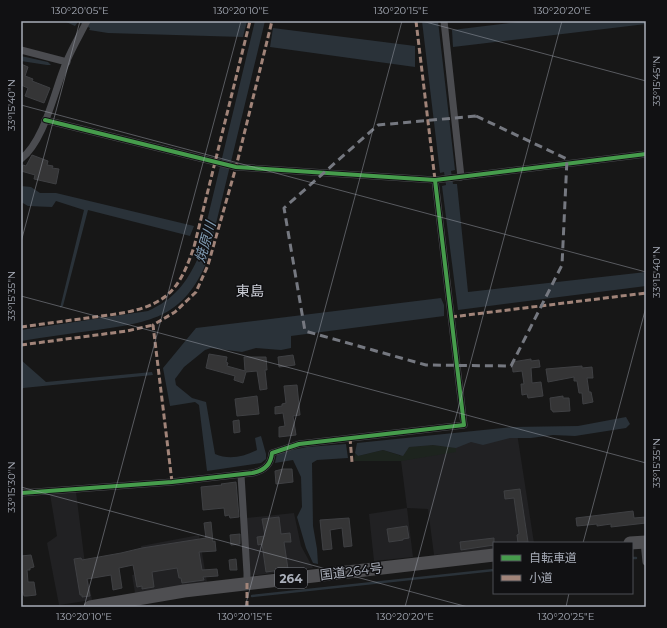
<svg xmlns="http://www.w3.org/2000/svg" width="667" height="628" font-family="Montserrat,'Noto Sans JP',sans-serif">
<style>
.built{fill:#212123}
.green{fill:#1d241e}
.water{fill:#2a3239}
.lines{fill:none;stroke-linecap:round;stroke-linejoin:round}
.stream{stroke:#2a3239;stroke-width:2.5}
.building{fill:#353536;stroke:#3f4043}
.street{stroke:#4b4c50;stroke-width:7}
.highway{stroke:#4e4e51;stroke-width:13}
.quiet{stroke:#a18479;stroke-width:3;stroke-dasharray:6 3;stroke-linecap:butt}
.cycleway-casing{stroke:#111113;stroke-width:6}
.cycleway{stroke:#469c4c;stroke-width:4}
.marked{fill:none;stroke:#757880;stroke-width:3;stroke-dasharray:8 5;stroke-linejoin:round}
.ticks{fill:none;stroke:#a8adb8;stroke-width:1;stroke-opacity:0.45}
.labels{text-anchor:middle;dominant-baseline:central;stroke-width:3;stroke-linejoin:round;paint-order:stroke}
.shield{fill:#111113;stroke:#7b7e86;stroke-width:1}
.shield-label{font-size:12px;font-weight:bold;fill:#a8adb8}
.street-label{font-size:13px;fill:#a8adb8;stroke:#111113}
.water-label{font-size:14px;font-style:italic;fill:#7f9bb3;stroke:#111113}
.neighbourhood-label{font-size:14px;fill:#c9ccd4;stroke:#111113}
.neatline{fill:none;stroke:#a8adb8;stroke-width:1.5}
.ticks-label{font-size:10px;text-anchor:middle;fill:#a8adb8}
</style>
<rect width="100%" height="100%" fill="#171717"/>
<g class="built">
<polygon points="517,433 534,543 494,543 494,549 434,555 428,509 407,508 413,557 374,561 369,514 407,508 399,445"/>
<polygon points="76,492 84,556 92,600 59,605 47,543 57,536 50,494"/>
<polygon points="294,513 301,546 313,568 251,576 246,518"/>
<polygon points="199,535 207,582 135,593 132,575 146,573 141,546"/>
</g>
<polygon class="green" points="433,445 456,448 456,452 401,461 354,461 355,453 358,456 383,450 402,456 409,447"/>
<g class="water">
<polygon points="64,21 247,21 243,37 108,33 89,30 90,28 78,22 75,26"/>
<path d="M255 21H265L207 261C184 317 152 322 97 330 72 333 46 337 21 341V330L148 311C174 299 186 284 198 258Z"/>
<polygon points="422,21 438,21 455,170 451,171 453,184 457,184 468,292 646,272 646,286 458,310 442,186 446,185 444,172 440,173"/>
<polygon points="526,21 646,21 646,24 453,47 452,30"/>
<polygon points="273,28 415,46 415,67 270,47"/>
<polygon points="21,56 48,62 51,65 47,65 21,61"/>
<polygon points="21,186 31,187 40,193 56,193 194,226 190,236 88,210 63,306 60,308 84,210 56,201 52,207 28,206 21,202"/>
<path d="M441 298 444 305V316L291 336V348L281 350 256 348 242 352 211 348 205 350 184 367 175 379 176 385 192 398 206 402 215 454C229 460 243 457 257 450L255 438 261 436 266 454V459L261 463 207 471 199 405 195 402 170 406 163 368 196 328Z"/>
<polygon points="21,360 46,382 152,372 153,375 23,388 21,390"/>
<polygon points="626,417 630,424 626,428 575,436 553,435 531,438 510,438 483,445 471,442 456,448 433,445 409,447 403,456 383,450 358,456 355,453 357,443 512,427 578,426"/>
<polygon points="346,444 348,458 317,460 312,463 313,526 317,549 318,564 313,563 306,548 297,517 302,507 301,477 293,460 275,463 277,453 307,447"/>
</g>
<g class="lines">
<g class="stream">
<polyline points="632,558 636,558"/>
<polyline points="252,596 494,570"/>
</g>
</g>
<g class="building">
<polygon points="21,64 28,67 25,76 33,79 32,81 50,88 44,103 25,96 28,88 21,85"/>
<polygon points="32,155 48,161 47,165 53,166 52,168 59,169 56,184 34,179 35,175 21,171 23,165 26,166"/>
<polygon points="209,354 227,357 226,362 228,363 227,366 245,371 244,357 266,357 267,370 265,370 267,389 260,390 257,371 246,372 243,383 234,380 235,376 206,368"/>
<polygon points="293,355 295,365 279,367 278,357"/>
<polygon points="531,359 531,361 539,360 540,367 531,368 532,383 541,382 543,396 528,398 527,394 522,395 521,384 524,384 522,371 513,372 512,362"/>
<polygon points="582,366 582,368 592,367 593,378 587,378 589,392 591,392 593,402 583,404 582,393 579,393 577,381 574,381 574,377 548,382 546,369"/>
<polygon points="297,385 300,415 293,416 296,435 279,437 279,427 285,426 283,413 275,414 275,407 282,406 282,404 286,403 284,386"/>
<polygon points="257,396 259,414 237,416 235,399"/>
<polygon points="563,396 563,398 569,398 570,411 553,412 552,410 551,410 550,398"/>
<polygon points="239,420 240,432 234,433 233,421"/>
<polygon points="283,469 292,469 293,482 276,484 275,471"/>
<polygon points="236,482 239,517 230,518 229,515 225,516 224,508 203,510 201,487 222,485 221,484"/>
<polygon points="520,489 528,542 518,543 517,535 519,534 514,498 505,499 504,491"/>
<polygon points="633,511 634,518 646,517 646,523 611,527 611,524 597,526 597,524 577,526 576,518"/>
<polygon points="279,517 281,534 290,533 291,542 284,542 288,569 266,572 262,544 258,545 257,537 265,536 262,519"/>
<polygon points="349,518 352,546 344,547 342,528 330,530 332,549 323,550 320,520"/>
<polygon points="211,522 213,542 215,541 216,551 199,552 202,570 217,569 218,576 203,577 204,580 182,583 181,578 179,578 177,568 152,572 154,587 142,589 142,586 137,587 133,565 119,568 122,588 113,590 111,575 87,579 90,596 82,597 82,595 80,595 74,559 81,558 82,560 121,553 142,548 206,538 204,523"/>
<polygon points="407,526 409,538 403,539 403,540 389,542 387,529"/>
<polygon points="240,534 240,544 231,545 230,535"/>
<polygon points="494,538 494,545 461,550 460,542"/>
<polygon points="31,555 34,567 30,568 30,570 27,570 28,582 34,582 36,595 27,596 24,596 23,592 21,592 21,556"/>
<polygon points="236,559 237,570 230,570 229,560"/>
</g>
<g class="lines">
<g class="street">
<polyline points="444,21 461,177"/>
<polyline points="21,50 67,62"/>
<polyline points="45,120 236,167 435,180 646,154"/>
<path d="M21 159C45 140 54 91 66 63 72 48 80 35 87 21"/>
<polyline points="241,475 247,573 247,583"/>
<path d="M21 493 172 482 252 473C264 471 271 465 272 453L299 444 464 425 435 180"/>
<polyline points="644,542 646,562"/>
</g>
<g class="highway">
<polyline points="630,543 646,542"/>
<polyline points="90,607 184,591 494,555"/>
</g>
<g class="quiet">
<polyline points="416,21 435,180"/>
<polyline points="451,317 646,293"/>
<path d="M21 327C43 324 65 321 87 318 113 314 144 313 166 296 181 284 188 264 194 247L250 21"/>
<polyline points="21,345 127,331 153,325"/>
<polyline points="350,438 352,462"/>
<polyline points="172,482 153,325 175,312 196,292 208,265 236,167 272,21"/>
<polyline points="247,583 247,607"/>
</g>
<g class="cycleway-casing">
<g id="cycleway">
<polyline points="45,120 236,167 435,180 646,154"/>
<path d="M21 493 172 482 252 473C264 471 271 465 272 453L299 444 464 425 435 180"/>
</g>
</g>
<use href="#cycleway" class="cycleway"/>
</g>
<path class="marked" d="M476 116 567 159 562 265 511 366 426 365 305 331 284 208 378 125Z"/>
<path class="ticks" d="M422 21 646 81M21 105 646 272M21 242 80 21M21 296 646 463M21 487 468 607M583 543 646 307M84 607 241 21M245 607 402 21M405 607 562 21M566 607 569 593"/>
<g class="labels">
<rect class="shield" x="275" y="568" width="32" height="20" rx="3"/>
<g class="shield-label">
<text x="291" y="578">264</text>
</g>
<g class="street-label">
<text transform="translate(351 571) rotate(-7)">国道264号</text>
</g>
<g class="water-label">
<text transform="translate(205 242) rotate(-74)">焼原川</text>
</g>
<g class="neighbourhood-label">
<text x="250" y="291">東島</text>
</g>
</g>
<rect width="667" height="628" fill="none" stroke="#111113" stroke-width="44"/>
<rect x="493" y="542" width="140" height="52" fill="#111113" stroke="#4d4f55"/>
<rect x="501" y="555" width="20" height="6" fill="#469c4c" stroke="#4d4f55"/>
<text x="529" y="562" font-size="12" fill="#a8adb8">自転車道</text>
<rect x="501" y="575" width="20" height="6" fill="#a18479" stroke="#4d4f55"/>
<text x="529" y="582" font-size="12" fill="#a8adb8">小道</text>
<rect x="22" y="22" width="623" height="584" class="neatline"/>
<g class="ticks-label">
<text x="80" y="14">130°20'05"E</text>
<text x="241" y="14">130°20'10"E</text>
<text x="401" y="14">130°20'15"E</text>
<text x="562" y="14">130°20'20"E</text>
<text transform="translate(656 81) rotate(-90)" y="4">33°15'45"N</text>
<text transform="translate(11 105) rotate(-90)" y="4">33°15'40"N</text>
<text transform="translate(656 272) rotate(-90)" y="4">33°15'40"N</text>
<text transform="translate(11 296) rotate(-90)" y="4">33°15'35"N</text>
<text transform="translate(656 463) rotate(-90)" y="4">33°15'35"N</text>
<text transform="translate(11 487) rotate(-90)" y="4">33°15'30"N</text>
<text x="84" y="620">130°20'10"E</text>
<text x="245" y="620">130°20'15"E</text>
<text x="405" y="620">130°20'20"E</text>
<text x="566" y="620">130°20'25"E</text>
</g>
</svg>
